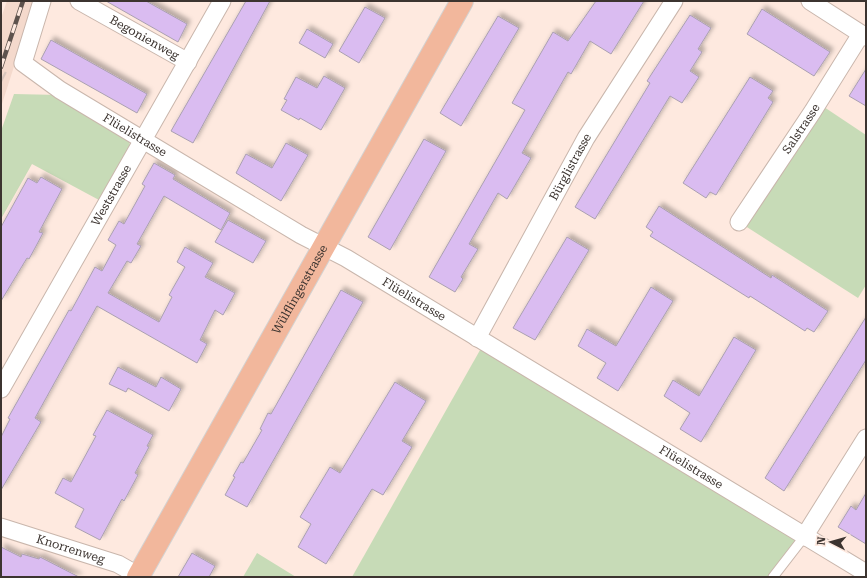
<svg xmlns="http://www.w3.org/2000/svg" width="867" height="578" font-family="'Roboto Serif',serif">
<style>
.built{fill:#f4d9cc}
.green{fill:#c7dbb7}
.building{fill:#dabcf1;stroke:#aaa0b1;filter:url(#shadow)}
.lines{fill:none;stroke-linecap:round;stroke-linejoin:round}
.minor-tunnel{stroke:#d7c5bc;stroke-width:17;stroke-dasharray:17 8;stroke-linecap:butt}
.service-casing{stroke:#c9b6ac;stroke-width:11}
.minor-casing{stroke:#c9b6ac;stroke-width:19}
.primary-casing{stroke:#d4d2d1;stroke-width:24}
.service{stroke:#fff;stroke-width:9}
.minor{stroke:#fff;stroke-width:17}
.primary{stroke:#f2b79c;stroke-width:22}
.rail-casing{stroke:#5d524d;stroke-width:4.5}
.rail{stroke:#fee9df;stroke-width:3;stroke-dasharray:9;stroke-linecap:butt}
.labels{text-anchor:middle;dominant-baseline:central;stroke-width:3.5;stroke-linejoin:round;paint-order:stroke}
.street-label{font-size:12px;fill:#3c3430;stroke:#fee9df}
</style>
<defs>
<filter id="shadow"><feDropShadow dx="3.5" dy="-3.5" stdDeviation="2" flood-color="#0004"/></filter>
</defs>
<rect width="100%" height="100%" fill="#fee9df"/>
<polygon class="built" points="7,1 35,1 1,107 1,18"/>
<g class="green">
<polygon points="14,94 59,95 128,136 130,145 99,200 32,164 1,219 1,131"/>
<polygon points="818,103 866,135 866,285 858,298 739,222"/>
<polygon points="484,343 804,537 773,577 352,577"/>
<polygon points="257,553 296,577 243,577"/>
</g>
<g class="building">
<polygon points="106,1 146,1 187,24 178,42"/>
<polygon points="246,1 270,1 193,143 171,131"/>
<polygon points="596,1 644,1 611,54 590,41 571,74 568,72 522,153 531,158 507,199 498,193 469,244 478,249 461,277 463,279 455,292 429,277 525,110 512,103 553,32 568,41"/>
<polygon points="365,7 385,18 359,63 339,51"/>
<polygon points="762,9 830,52 814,76 747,34"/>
<polygon points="690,15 711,28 698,49 702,52 690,71 699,77 682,103 670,96 595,219 575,207 650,83 647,81"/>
<polygon points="498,16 519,28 461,126 440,113"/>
<polygon points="307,29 333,44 325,58 299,43"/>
<polygon points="51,40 147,94 137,113 41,59"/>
<polygon points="866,69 866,106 849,96"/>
<polygon points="324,76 345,88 321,130 300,118 299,120 281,110 287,100 284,99 296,77 317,88"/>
<polygon points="750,77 773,91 768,98 773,102 716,195 710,192 706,198 683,183"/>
<polygon points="424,139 446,151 390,250 368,237"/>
<polygon points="286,143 308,155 281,201 236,173 246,154 272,168"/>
<polygon points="154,163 175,175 173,179 230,213 221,230 164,196 137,244 141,246 131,263 127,261 108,293 159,322 172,297 169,295 185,267 177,262 185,247 213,263 205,277 235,293 223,315 215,310 200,340 207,344 197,363 97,306 35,418 41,422 1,490 1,437 10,419 8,418 69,310 71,311 95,267 102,271 116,245 108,240 119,221 124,224 145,186 142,184"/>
<polygon points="41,177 62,189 39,232 43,233 35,248 29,259 27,258 1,301 1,227 28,178 37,183"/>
<polygon points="659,206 771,278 772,275 828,311 814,332 807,328 805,331 750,296 749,298 650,236 653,232 646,227"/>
<polygon points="228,220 266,241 253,263 215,242"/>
<polygon points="567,237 589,250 535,340 513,328"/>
<polygon points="651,287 673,301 618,391 597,378 606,363 578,346 587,329 616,346"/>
<polygon points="341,290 363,302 247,507 225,495 235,477 233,476 241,462 243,463 262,430 260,429 268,413 271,414"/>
<polygon points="866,317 866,360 784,491 765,478"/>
<polygon points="734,337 756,350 701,442 680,429 690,413 664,396 673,380 699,396"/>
<polygon points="118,367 156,387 161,377 181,389 169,411 128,388 126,392 109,384"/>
<polygon points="395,382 426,401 402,441 412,447 383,495 372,489 326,564 298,547 311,524 300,517 330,467 340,473"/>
<polygon points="107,410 153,435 147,446 149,447 135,473 138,475 124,501 122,499 100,540 75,527 84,509 55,493 63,478 71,482 96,436 93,435"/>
<polygon points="866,493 866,544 838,527 851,506 856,510"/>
<polygon points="1,547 21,557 22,554 39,559 40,557 79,577 1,577"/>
<polygon points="192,553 215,566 209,577 178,577"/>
</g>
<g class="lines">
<polyline class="minor-tunnel" points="1,79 3,80"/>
<g class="service-casing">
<polyline id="service" points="773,577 804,537"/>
</g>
<g class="minor-casing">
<g id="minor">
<path id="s1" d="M42 1 23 63 60 90 301 235 346 258 866 573"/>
<path id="s2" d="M79 1 188 62"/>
<polyline points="810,1 866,37"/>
<path id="s3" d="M739 222 813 111 861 34"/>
<path id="s4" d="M477 338 586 138 674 1"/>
<path id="s5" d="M1 389 222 1"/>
<path id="s6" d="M1 527 118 564 139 576"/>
<polyline points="804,537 866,438"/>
</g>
</g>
<g class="primary-casing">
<g id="primary">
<path id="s7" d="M138 577 462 1"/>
</g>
</g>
<use href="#service" class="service"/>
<use href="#minor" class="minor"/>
<use href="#primary" class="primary"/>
<g class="rail-casing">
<polyline id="rail" points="1,67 23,1"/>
</g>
<use href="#rail" class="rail"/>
</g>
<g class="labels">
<g class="street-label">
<text stroke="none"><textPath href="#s2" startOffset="75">Begonienweg</textPath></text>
<text stroke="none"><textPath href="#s3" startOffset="112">Salstrasse</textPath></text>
<text stroke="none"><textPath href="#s1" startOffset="198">Flüelistrasse</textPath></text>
<text stroke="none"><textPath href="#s4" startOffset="195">Bürglistrasse</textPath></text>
<text stroke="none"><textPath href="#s5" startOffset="223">Weststrasse</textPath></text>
<text stroke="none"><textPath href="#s7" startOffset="330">Wülflingerstrasse</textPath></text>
<text stroke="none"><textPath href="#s1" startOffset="522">Flüelistrasse</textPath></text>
<text stroke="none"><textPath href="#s1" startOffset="846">Flüelistrasse</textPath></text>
<text stroke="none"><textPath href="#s6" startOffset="73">Knorrenweg</textPath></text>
</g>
</g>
<rect width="867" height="578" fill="none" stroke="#3c3430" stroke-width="4"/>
<g transform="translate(831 542) rotate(276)" stroke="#fee9df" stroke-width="3" paint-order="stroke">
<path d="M0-3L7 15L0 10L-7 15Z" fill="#3c3430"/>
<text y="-6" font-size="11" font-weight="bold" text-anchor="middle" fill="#3c3430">N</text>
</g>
</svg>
